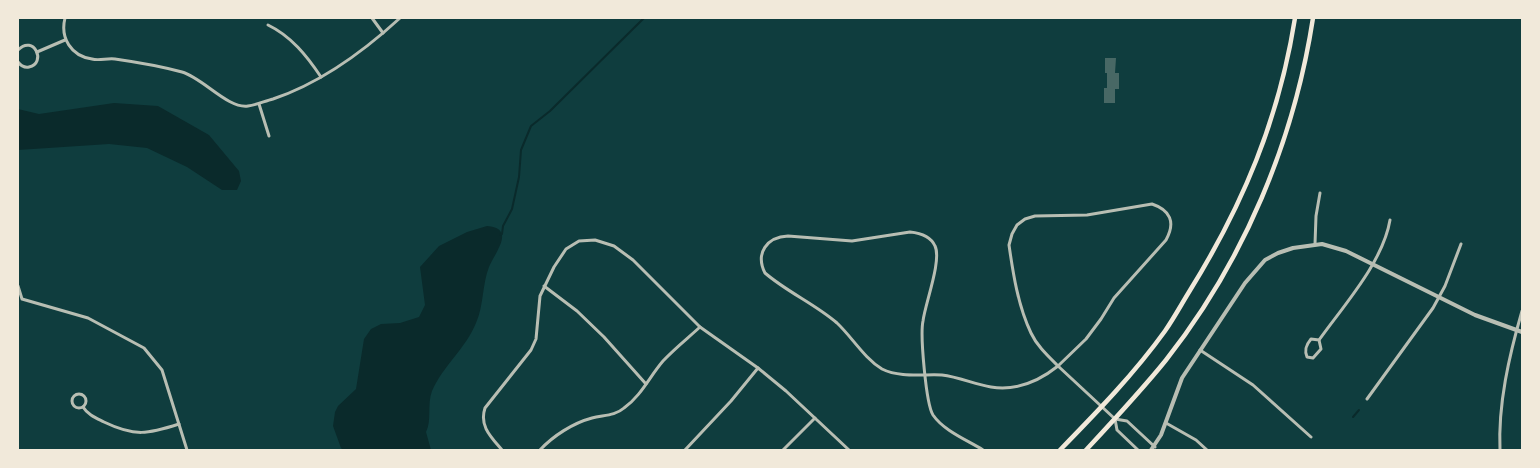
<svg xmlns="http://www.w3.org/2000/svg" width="1540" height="468" font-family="Literata,serif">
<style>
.water{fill:#0a2a2b}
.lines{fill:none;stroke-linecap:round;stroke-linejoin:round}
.stream{stroke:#0a2a2b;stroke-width:2}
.building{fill:#486865}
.minor{stroke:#b8beb3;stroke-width:3}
.tertiary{stroke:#b8beb3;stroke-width:4}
.secondary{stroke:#f1e9da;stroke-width:4.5}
</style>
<rect width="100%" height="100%" fill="#0f3d3e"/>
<g class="water">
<polygon points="114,103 158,106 209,135 239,171 241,181 237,190 222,190 187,167 147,148 109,144 18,150 18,109 39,114"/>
<path d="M487 226C517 228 494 254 489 267 482 285 484 305 476 323 466 348 443 366 432 391 427 404 432 421 426 432L431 450H343L341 448 333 426 335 412 338 406 356 389 364 339 371 329 381 324 400 323 419 317 425 305 420 267 439 246 467 232Z"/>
</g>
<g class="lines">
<g class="stream">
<polyline points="500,235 502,234 503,226 512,209 519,177 521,150 531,126 550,111 644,18"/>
<polyline points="1353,417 1359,410"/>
</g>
</g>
<polygon class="building" points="1105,58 1116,58 1115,73 1119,73 1119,89 1115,89 1115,103 1104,103 1104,88 1107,88 1107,73 1105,73"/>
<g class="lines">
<g class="minor">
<path d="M65 18C60 38 71 56 92 59 99 61 107 58 115 59 136 62 160 66 182 72 203 78 228 109 248 106 256 105 265 101 273 99 321 83 364 51 400 18"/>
<polyline points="372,18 383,33"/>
<path d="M268 25C291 36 307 56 321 77"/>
<path d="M18 50C34 34 47 63 29 67 24 68 21 66 18 62"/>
<polyline points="37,52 65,40"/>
<polyline points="259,104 269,136"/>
<path d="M1152 204C1170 210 1176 222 1166 240L1114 298 1101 319 1086 339 1058 366C1048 356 1037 346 1031 333 1018 306 1013 273 1009 245L1012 234 1017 225 1025 219 1035 216 1087 215Z"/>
<polyline points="1315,244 1316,216 1320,193"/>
<polyline points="18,286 22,299 88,318 144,348 162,370 187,450"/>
<polyline points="544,286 577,311 604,337 646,384"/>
<path d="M1311 339 1319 340 1321 349 1313 358 1307 357C1304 350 1306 345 1311 339Z"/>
<path d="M1319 340C1344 305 1383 262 1390 220"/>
<polyline points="1200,350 1253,385 1311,437"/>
<circle cx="79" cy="401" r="7"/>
<polyline points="1367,399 1433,308 1445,286 1461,244"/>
<path d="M83 407C88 415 96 418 104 422 135 437 148 434 179 424"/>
<polyline points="1115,419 1117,430 1138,450"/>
<polyline points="1166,423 1196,440 1207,450"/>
<path d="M502 450C491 437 479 426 485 408L531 350 536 339 540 296 554 267 566 249 579 241 595 240 614 246 633 260 700 327 758 368 786 391 849 450"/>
<path d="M540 450C553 436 573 423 592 418 603 415 615 416 624 408 641 396 650 376 663 361 674 349 688 338 700 327"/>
<polyline points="685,450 731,401 758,368"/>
<polyline points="783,450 815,418"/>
<path d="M983 450C967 440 944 431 933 415 926 404 920 335 923 321 925 304 942 260 935 246 931 237 920 233 910 232L852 241 788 236C767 237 755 253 765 273 787 292 815 304 837 323 852 337 864 358 882 369 900 378 923 374 942 375 959 377 974 384 991 387 1016 391 1038 382 1058 366L1115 419 1127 421 1155 447"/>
<path d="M1500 450C1498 404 1509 356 1522 311"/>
</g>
<polyline class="tertiary" points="1151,450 1161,435 1182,378 1245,283 1265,260 1278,253 1293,248 1322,244 1346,251 1475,315 1522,332"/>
<g class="secondary">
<path d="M1060 450C1097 412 1134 374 1165 331 1174 318 1181 305 1189 292 1243 205 1279 119 1295 18"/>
<path d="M1086 450C1113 421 1141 391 1166 360 1244 261 1294 141 1313 18"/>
</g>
</g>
<rect width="1540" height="468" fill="none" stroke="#f1e9da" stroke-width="38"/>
</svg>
